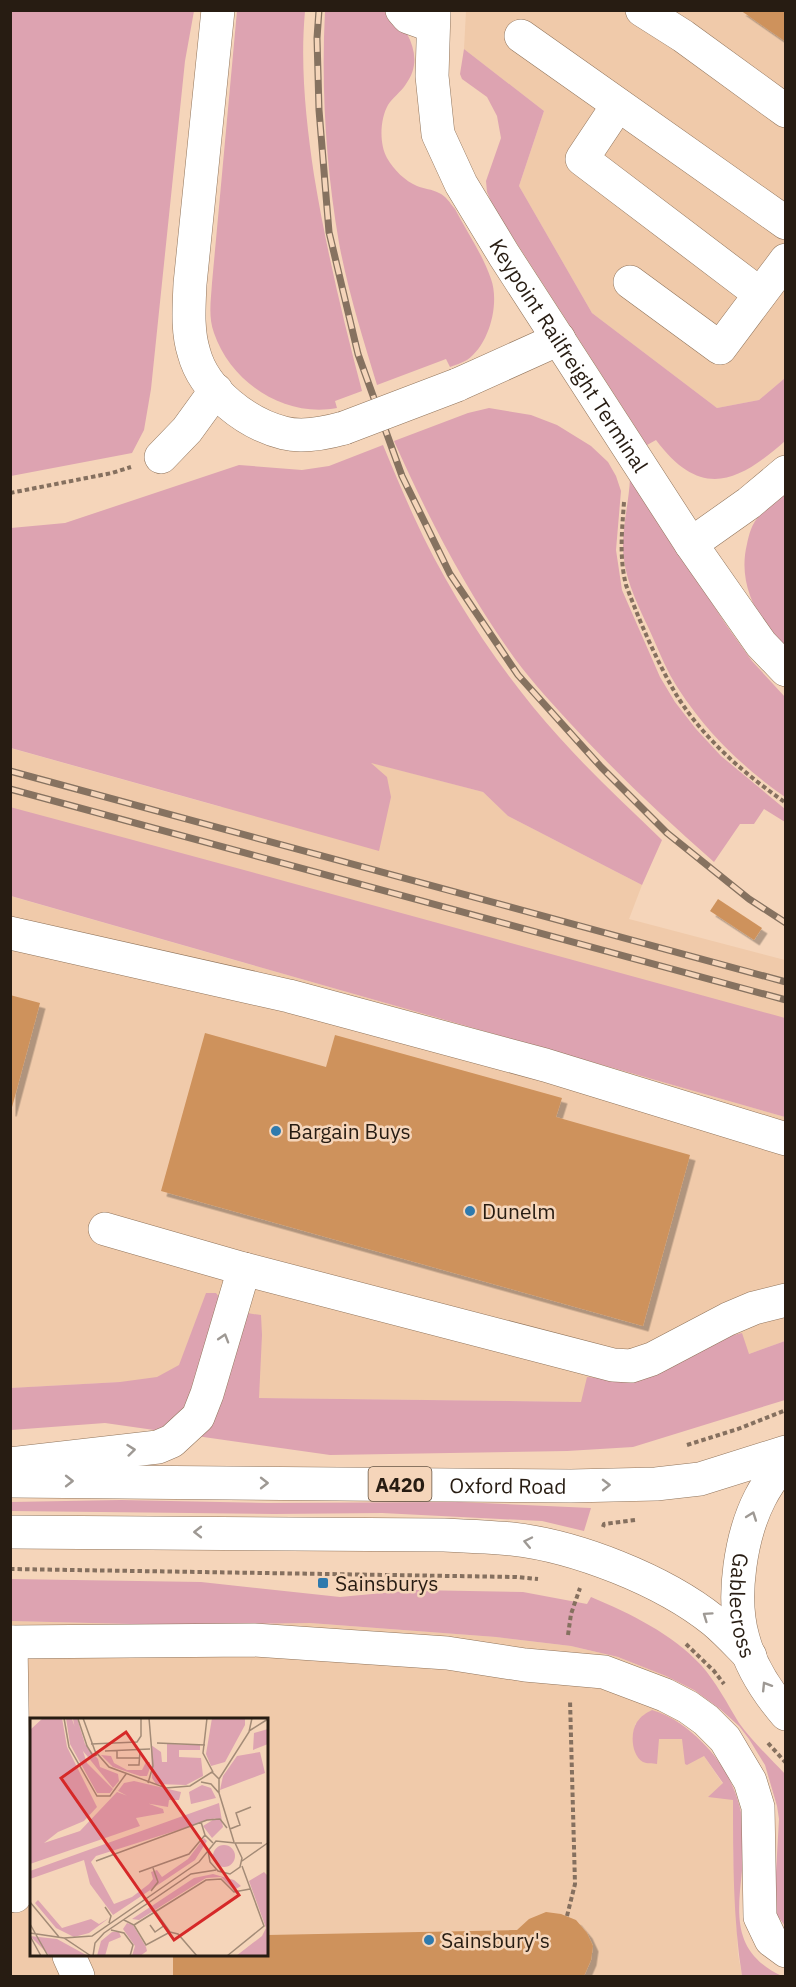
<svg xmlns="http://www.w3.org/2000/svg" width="796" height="1987" font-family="'IBM Plex Sans',sans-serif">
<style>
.built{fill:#f0caaa;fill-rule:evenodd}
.green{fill:#dda3b1}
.building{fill:#ce925c;filter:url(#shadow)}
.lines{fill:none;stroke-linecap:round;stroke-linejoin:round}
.minor-casing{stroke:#90745b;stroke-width:34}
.highway-casing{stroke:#90745b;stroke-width:34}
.path{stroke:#85705f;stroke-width:4;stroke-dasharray:4.5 3;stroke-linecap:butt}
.minor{stroke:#fff;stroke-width:33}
.highway{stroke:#fff;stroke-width:33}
.rail-casing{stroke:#867260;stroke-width:7}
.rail{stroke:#f5d5ba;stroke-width:4.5;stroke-dasharray:14;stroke-linecap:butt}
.minor-bridge-casing{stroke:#90745b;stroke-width:34;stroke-linecap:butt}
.minor-bridge{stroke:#fff;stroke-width:33}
.oneway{stroke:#9e9994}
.poi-dot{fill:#2f7aad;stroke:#f5d5ba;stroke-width:2}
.labels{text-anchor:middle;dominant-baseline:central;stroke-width:5;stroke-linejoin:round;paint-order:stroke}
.shield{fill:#f5d5ba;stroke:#655444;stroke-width:1.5}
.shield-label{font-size:20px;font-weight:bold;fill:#271c12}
.street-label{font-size:21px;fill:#271c12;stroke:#f5d5ba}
.poi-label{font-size:21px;fill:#271c12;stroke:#f5d5ba;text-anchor:start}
.inset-road{fill:none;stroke:#a38b77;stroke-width:1.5}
.view{fill:#d62828;fill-opacity:0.15;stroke:#d62828;stroke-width:3}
.inset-edge{fill:none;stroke:#271c12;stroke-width:3}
</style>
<defs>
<filter id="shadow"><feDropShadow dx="5.5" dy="5.5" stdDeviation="0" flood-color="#0004"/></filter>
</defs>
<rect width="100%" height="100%" fill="#f5d5ba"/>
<g class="built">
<polygon points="466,11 785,11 785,378 759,400 717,408 592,313 519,186 544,111 464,49"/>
<polygon points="10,748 221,807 369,762 483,792 508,816 642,885 629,919 785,960 785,1098 11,892"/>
<polygon points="10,896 785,1117 785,1341 749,1354 581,1402 259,1398 120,1382 11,1388"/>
<path d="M11 1621 170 1625 310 1623 496 1637 571 1646 618 1657 666 1676 694 1690 678 1722 660 1713 635 1724 634 1737 683 1739 704 1756 733 1799V1853L738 1954 742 1976H11ZM32 1720H267V1956H32Z"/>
</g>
<g class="green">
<polygon points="11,10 194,11 185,61 151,389 144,430 132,453 11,476"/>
<path d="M237 11H305C300 66 306 121 314 175 326 248 343 319 362 391L335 401 337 408C285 418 231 383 214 333 208 317 211 300 212 283Z"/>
<path d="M325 11H392C408 32 425 58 406 84 401 92 392 98 388 105 380 119 379 144 387 158 394 170 405 181 417 186 424 189 432 189 439 193 446 196 450 203 455 209 467 232 483 255 491 279 500 304 489 345 467 360 462 363 455 365 450 367L446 359 377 385C363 339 348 291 339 243 326 167 321 88 325 11Z"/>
<path d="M464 49 544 111 519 186 592 313 717 408 759 400 785 378V441C737 484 700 499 656 440L647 445 494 208 487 192 486 181 501 138 497 116 487 97 462 79 460 74Z"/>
<path d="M489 408 531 415 557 425 591 446 608 462 616 476 621 491 616 550 622 590 660 677 675 702 696 729 721 756 785 809V822L764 809 754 824H740L714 862C663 817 615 772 569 722 548 699 526 675 508 649 463 585 426 513 394 441L468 413Z"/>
<path d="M383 445C393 469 403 493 414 517 449 594 502 674 559 737 591 773 627 806 662 840L642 885 508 816 483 792 371 763 387 777 391 797 379 851 11 748V528L65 523 239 465 302 470 329 466Z"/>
<path d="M630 478 727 626 752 661 785 697V797C739 765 698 724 670 675 662 660 656 644 649 629 639 608 627 583 624 560 620 534 629 505 630 478Z"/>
<path d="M785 494V649C758 620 737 585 747 544 749 534 752 523 760 515 767 507 777 501 785 494Z"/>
<path d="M10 807C269 876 527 948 785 1018V1117L11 896Z"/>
<path d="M206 1293H216C227 1309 243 1313 261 1315L262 1335 259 1398 581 1402 587 1377 625 1380 717 1339 742 1333 749 1354 785 1341V1400L633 1447 567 1451 330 1455 105 1423 11 1430 10 1388 120 1382 157 1377 179 1365Z"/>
<polygon points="121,1500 267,1503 460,1502 591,1508 584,1531 542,1521 382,1513 274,1514 11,1511 11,1502"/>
<path d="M11 1579 201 1582 340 1597 415 1590 523 1592 587 1604 591 1597C631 1614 671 1633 701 1665 716 1682 727 1703 739 1723 752 1741 770 1758 785 1774V1926L777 1915 774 1908 779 1819 777 1806 765 1765 749 1739 739 1726 720 1709 694 1690 666 1676 618 1657 571 1646 496 1637 310 1623 170 1625 11 1621Z"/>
<path d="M652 1710C672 1716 688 1728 702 1742 727 1766 743 1801 744 1836 745 1892 718 1946 782 1976H742C733 1919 733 1858 733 1800L708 1797 723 1783 704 1756 687 1765 685 1764 682 1739H659L657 1764C652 1763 647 1764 643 1762 631 1755 630 1732 637 1722 641 1716 646 1713 652 1710Z"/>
</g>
<g class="building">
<polygon points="740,10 786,10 786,42"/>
<polygon points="718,899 762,928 754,940 710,911"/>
<polygon points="10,995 40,1003 11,1111 10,1111"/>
<polygon points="205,1033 326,1067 335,1035 562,1098 556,1117 690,1155 643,1326 161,1191"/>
<polygon points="546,1912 561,1914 576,1920 587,1933 593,1946 591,1960 584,1976 173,1976 173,1956 267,1956 267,1935 517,1930 529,1919"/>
</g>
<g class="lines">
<g class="minor-casing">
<g id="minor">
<path d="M218 10 190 284C189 307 187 331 194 353 204 391 247 424 284 433 303 438 326 433 344 428"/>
<polyline points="402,10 408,17 433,26"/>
<path id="s1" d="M434 10 432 76 438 134 461 184 504 255 691 544 761 644 786 670"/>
<polyline points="642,10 683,36 786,111"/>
<polyline points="521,36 786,223"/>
<polyline points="618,105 582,159 760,294"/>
<polyline points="630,282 720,348 786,260"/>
<polyline points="457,385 559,339"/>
<polyline points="161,457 187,430 216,390"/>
<polyline points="691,544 749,503 786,472"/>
<polyline points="10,933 289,996 545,1065 786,1139"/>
<polyline points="105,1229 244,1269 613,1365 631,1366 652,1359 728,1319 754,1308 786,1300"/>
<polyline points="10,1464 158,1447 172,1441 198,1417 207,1394 244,1269"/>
<polyline points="10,1642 254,1640 447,1653 525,1665 604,1672 665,1695 688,1707 706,1720 725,1739 750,1781 758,1807 760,1917 771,1940 786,1951"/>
<polyline points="11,1642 15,1896"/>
<polyline points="69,1956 78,1976"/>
</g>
</g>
<g class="highway-casing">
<g id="highway">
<path id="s2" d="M786 1459C776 1472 767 1484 760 1498 741 1535 731 1597 743 1638 750 1665 768 1693 786 1714"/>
<path id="s3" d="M10 1481 571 1486 656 1484 700 1479 786 1452"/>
<path d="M10 1532 444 1535C466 1536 490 1537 512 1539 576 1546 663 1580 714 1621 726 1631 738 1644 750 1656"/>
</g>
</g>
<g class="path">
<polyline points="10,493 112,473 131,467"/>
<path d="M624 502C622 531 619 557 626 585 639 620 655 657 673 689 699 735 743 773 786 803"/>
<polyline points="687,1445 738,1429 786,1410"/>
<polyline points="603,1527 604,1524 635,1520"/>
<polyline points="10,1569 516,1577 538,1579"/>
<polyline points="568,1635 571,1614 580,1588"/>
<polyline points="686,1644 714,1671 724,1684"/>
<polyline points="768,1743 786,1763"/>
<polyline points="567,1916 575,1884 570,1700"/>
</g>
<use href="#minor" class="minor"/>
<use href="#highway" class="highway"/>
<g class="rail-casing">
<g id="rail">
<polyline points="319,10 317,38 319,110 329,232 358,354 402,476 450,574 518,675 601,767 667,833 749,899 786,923"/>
<polyline points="10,771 786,982"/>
<polyline points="10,789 786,1000"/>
</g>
</g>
<use href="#rail" class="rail"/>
<g class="minor-bridge-casing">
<polyline id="minor-bridge" points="344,428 457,385"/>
</g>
<use href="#minor-bridge" class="minor-bridge"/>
</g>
<defs><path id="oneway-chevron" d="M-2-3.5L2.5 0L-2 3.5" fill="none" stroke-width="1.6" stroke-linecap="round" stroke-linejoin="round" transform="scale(1.5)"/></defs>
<g class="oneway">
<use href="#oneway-chevron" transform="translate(224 1338) rotate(-73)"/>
<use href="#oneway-chevron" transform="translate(131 1450) rotate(-6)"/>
<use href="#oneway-chevron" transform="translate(69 1481)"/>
<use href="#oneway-chevron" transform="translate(264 1483)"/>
<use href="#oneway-chevron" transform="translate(606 1485) rotate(-1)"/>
<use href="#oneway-chevron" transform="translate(752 1516) rotate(-70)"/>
<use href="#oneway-chevron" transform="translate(198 1532) rotate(-180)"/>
<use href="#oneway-chevron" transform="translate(528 1542) rotate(-168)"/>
<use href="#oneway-chevron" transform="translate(707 1616) rotate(-145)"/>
<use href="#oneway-chevron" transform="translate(766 1686) rotate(-122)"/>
</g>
<g class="poi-dot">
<circle cx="276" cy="1131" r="6"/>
<circle cx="470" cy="1211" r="6"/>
<rect x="317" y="1577" width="12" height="12" rx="3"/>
<circle cx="429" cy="1940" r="6"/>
</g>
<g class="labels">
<rect class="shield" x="368.5" y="1467" width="63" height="34" rx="4.5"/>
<g class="shield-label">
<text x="400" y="1484">A420</text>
</g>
<g class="street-label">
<text stroke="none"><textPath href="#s1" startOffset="382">Keypoint Railfreight Terminal</textPath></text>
<text stroke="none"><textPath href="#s3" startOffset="498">Oxford Road</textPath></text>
<text stroke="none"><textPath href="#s2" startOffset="158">Gablecross</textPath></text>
</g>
<g class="poi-label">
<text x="288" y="1131">Bargain Buys</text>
<text x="482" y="1211">Dunelm</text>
<text x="335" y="1583">Sainsburys</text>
<text x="441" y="1940">Sainsbury's</text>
</g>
</g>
<g transform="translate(30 1718)">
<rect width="238" height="238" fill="#f5d5ba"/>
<path d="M13 0H32L37 29 67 89 54 103 28 114 14 125 50 113 87 74 133 91 134 95 106 100 110 108 0 146V12ZM36 0 42 1 57 45 83 71 80 75H67L40 26ZM47 0 55 26 68 41 70 49 88 56 89 63 83 70 53 33 45 11 43 1ZM182 0H215V7L195 44 181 48 176 36ZM238 11V26L223 32 224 15ZM137 26 170 27V32H149V39L171 40 173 58 156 67 126 66 122 60 121 27 131 34 132 44H137ZM230 34 235 55 190 72 193 58 207 38ZM71 37 81 38 84 45 97 52H112L116 44H120V50L117 58H110L83 49ZM104 63 151 74 149 82H139L138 89 109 84 88 73 94 65ZM172 67 181 70 186 80 161 86 159 74ZM189 85 193 109 182 120 173 108 186 100 66 138 61 144 84 186 102 179 119 166 123 161 121 154 127 152 132 159 158 141 174 120 177 123 165 142 83 197 60 166 54 142 0 161V153ZM183 138a11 11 0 1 1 22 0a11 11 0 1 1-22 0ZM234 154 238 158V238H206L232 218 236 210 219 163ZM183 156 204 162 211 168 204 172 191 159 176 160 109 202 102 201 164 160ZM8 182 32 210 61 201 69 206 79 200 59 215 44 219 26 210 5 185ZM97 205 103 207 116 229 117 233 110 238H102L105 228 93 211ZM82 214H89L91 219 79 224 75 238H67L71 223ZM0 218 27 221 58 238H20Z" fill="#dda3b1"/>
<path class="inset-road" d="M34 0 39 29 67 78H80L96 56M53 0 65 33 79 49 136 70 160 68 182 54 189 61M177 0 173 35 183 54M48 1 57 28 63 38 67 37M219 13 238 1M127 25 175 27M61 26 107 24 111 18V0M75 33 120 31M87 33V40H109M98 47H109L110 33M171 64 181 66 189 75 204 124M118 65 123 48 119 0M189 75V61L219 14 222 0M171 104 175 117 183 125M200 111 210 107 206 95 221 89M204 125H232M66 143 177 102 190 101 197 110M212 143 239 124M109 154 159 136 175 117M121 173 128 164 123 150M0 184 29 219M75 189 81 198 79 205M125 193 140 214M94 202 104 207 116 227 140 214 148 216 167 238M0 206 18 238M104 207 176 162 191 161 204 174 220 171M120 207 125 214 135 207M81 212 94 215 103 227 100 238M0 215 34 220 61 238M0 218 11 238M34 220 62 218 169 144 186 123 205 125 212 140 210 149 200 156 188 153 180 144 178 133M63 238 65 225 74 215 161 156 186 152M197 238 234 208 212 148"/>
<path class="view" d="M96 14 209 177 144 222 31 60Z"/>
<rect width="238" height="238" class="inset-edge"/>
</g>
<rect width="796" height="1987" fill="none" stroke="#271c12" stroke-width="24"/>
</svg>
